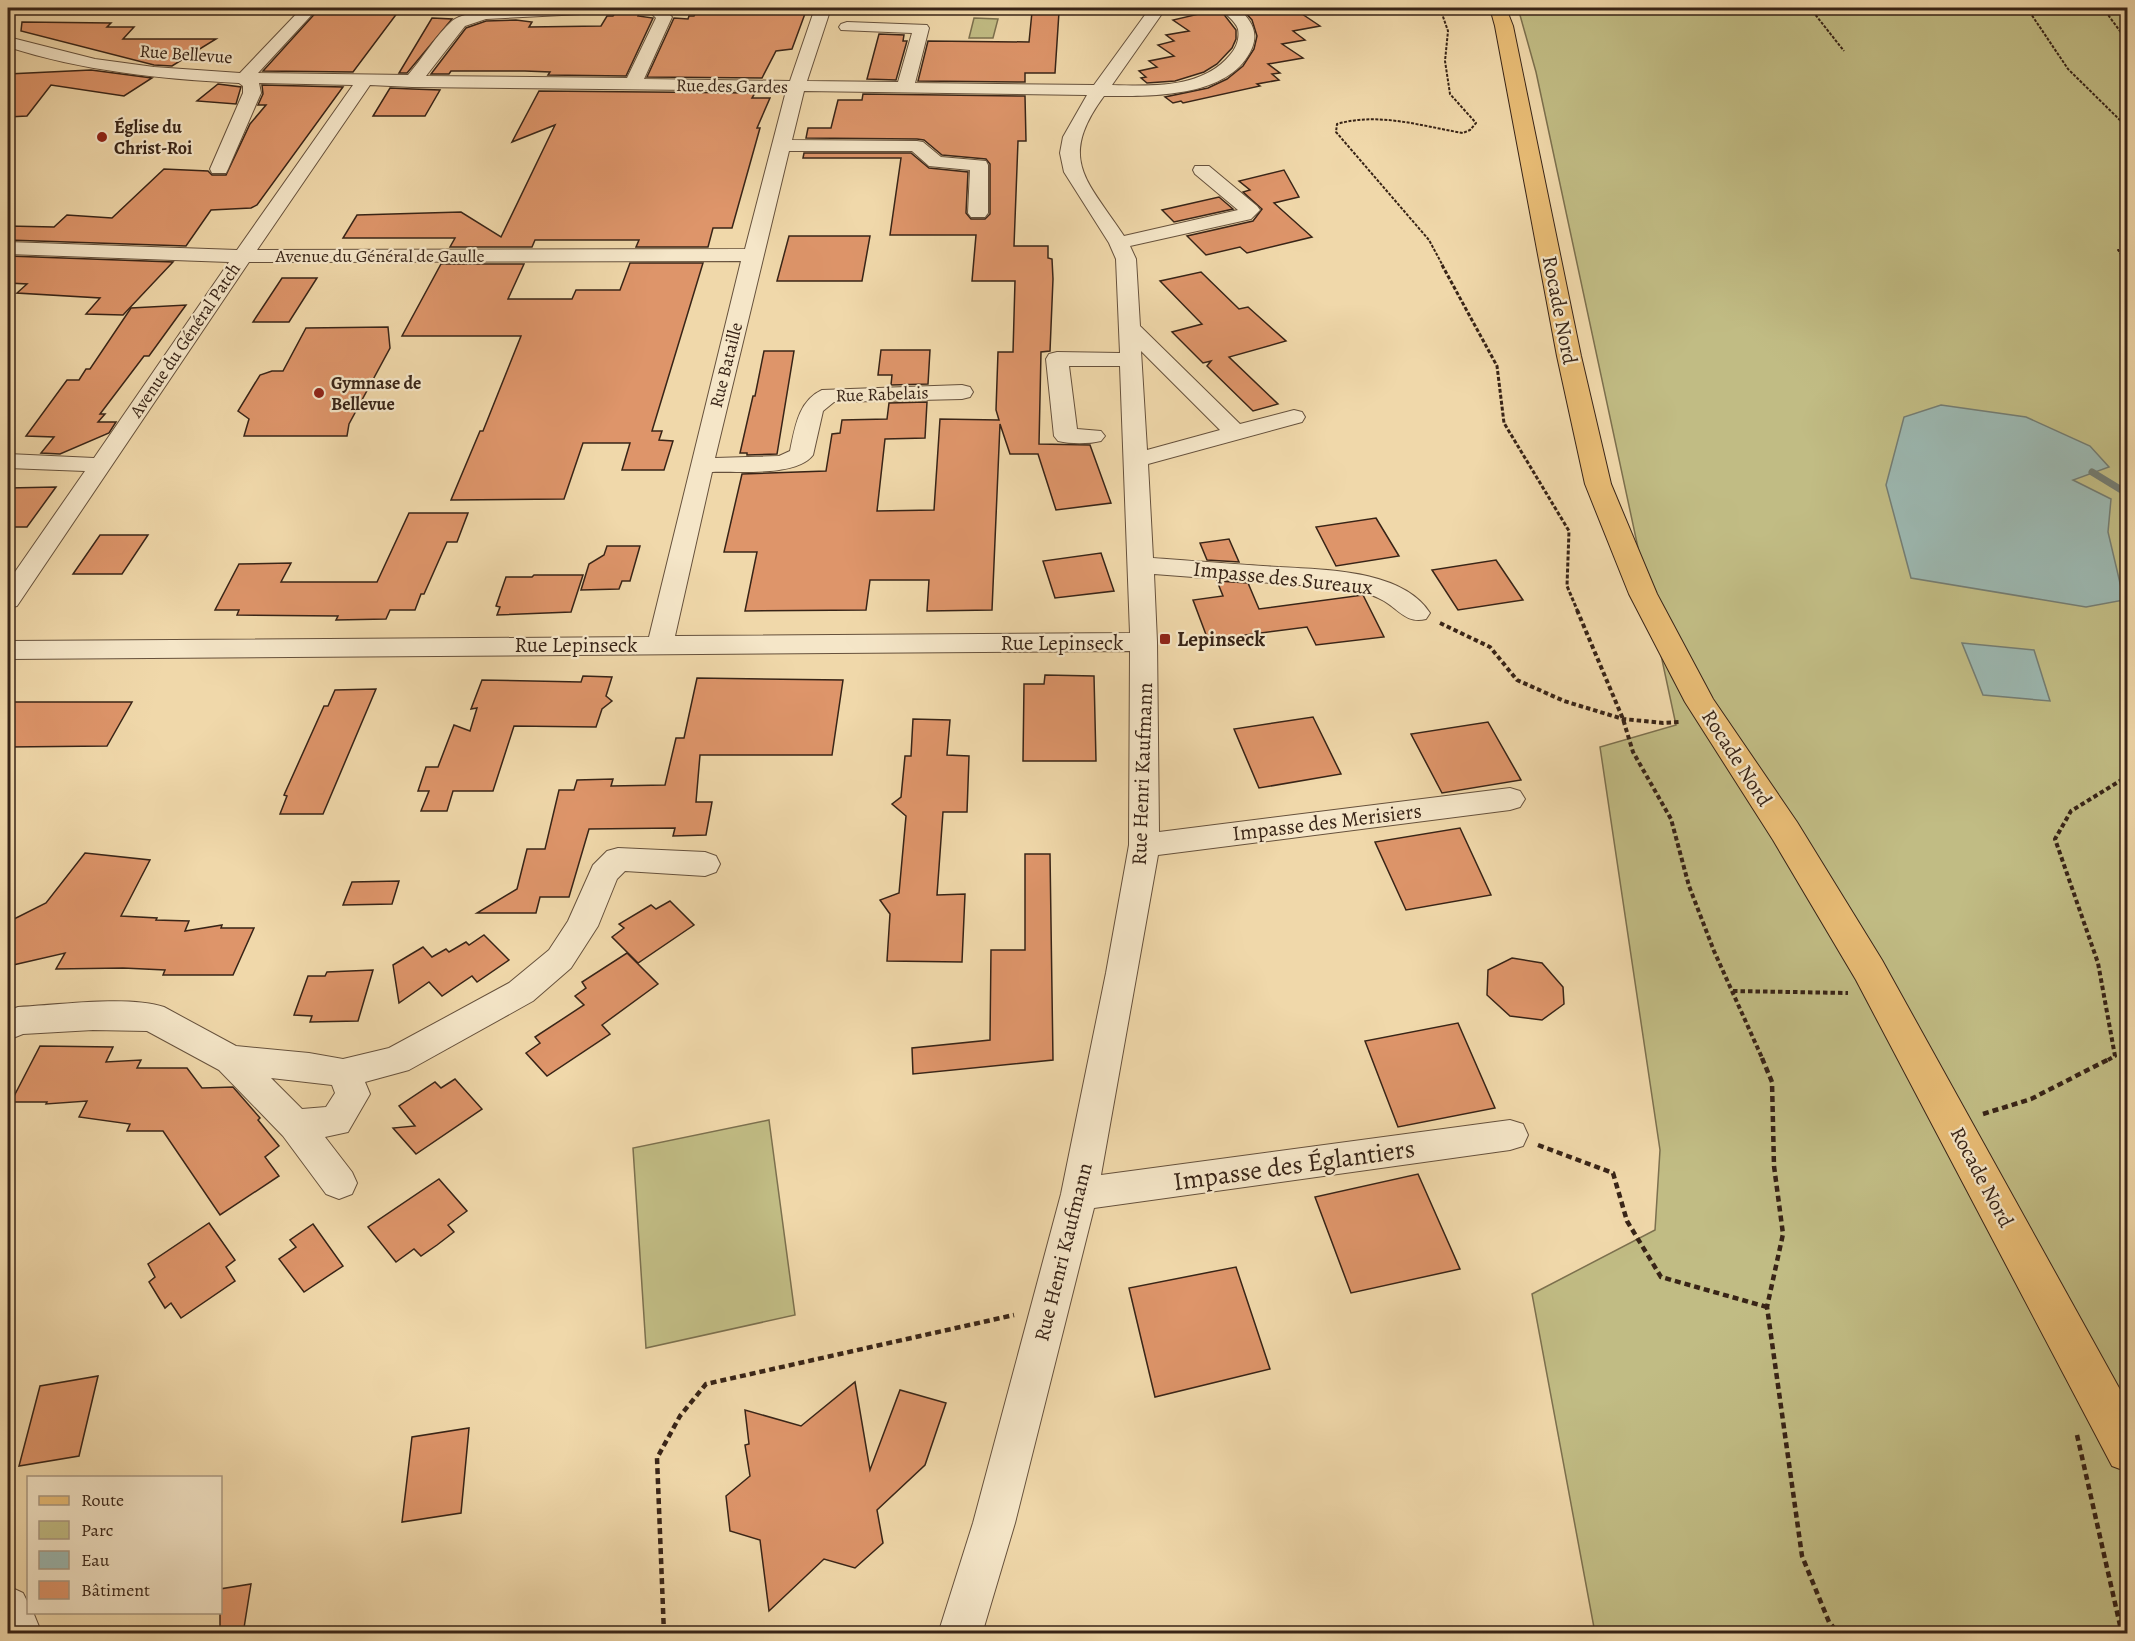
<svg xmlns="http://www.w3.org/2000/svg" width="2135" height="1641" font-family="Alegreya,serif">
<style>
.green{fill:#c1bc84;stroke:#7c704e;stroke-width:1.5}
.water{fill:#9cb8b1;stroke:#747d73;stroke-width:1.5}
.lines{fill:none;stroke-linecap:round;stroke-linejoin:round}
.stream{stroke:#747d73;stroke-width:7}
.building{fill:#de956a;stroke:#382417;stroke-width:1.5}
.minor-casing{stroke:#66513c;stroke-width:2}
.major-casing{stroke:#382417;stroke-width:2}
.path-far3{stroke:#382417;stroke-width:2;stroke-dasharray:3 1.5;stroke-linecap:butt}
.path-far2{stroke:#382417;stroke-width:3;stroke-dasharray:4 2;stroke-linecap:butt}
.path-far1{stroke:#382417;stroke-width:4;stroke-dasharray:4.5 3;stroke-linecap:butt}
.path{stroke:#382417;stroke-width:4.5;stroke-dasharray:6 4;stroke-linecap:butt}
.minor{fill:#f5e6c8;fill-rule:evenodd}
.major{fill:#e8bc75;fill-rule:evenodd}
.poi-dot{fill:#8f2418;stroke:#f5e6c8;stroke-width:2}
.labels{text-anchor:middle;dominant-baseline:central;stroke-width:4.5;stroke-linejoin:round;paint-order:stroke}
.far-street-label{font-size:18px;fill:#382417;stroke:#f5e6c8}
.far-poi-label{font-size:18px;font-weight:bold;fill:#382417;stroke:#f5e6c8;text-anchor:start}
.street-label{font-size:21px;fill:#382417;stroke:#f5e6c8}
.poi-label{font-size:21px;font-weight:bold;fill:#382417;stroke:#f5e6c8;text-anchor:start}
.near-street-label{font-size:26px;fill:#382417;stroke:#f5e6c8}
</style>
<rect width="100%" height="100%" fill="#f0d8aa"/>
<filter id="stains"><feTurbulence type="fractalNoise" baseFrequency=".00333" numOctaves="4"/><feColorMatrix values="0 0 0 0 .2 0 0 0 0 .09 0 0 0 0 .02 0 0 0 .5 -.17"/></filter>
<radialGradient id="worn" r=".72"><stop offset=".6" stop-color="#630" stop-opacity="0"/><stop offset="1" stop-color="#630" stop-opacity=".3"/></radialGradient>
<g class="green">
<polygon points="1518,8 2127,8 2127,1633 1595,1633 1532,1294 1655,1230 1660,1150 1600,747 1676,725 1536,72"/>
<polygon points="974,18 998,19 993,38 969,38"/>
<polygon points="769,1120 795,1315 646,1348 633,1148"/>
</g>
<g class="water">
<polygon points="1941,405 2026,417 2090,446 2109,467 2073,480 2111,499 2108,532 2124,600 2086,607 1911,578 1886,485 1904,417"/>
<polygon points="1962,643 2034,650 2050,701 1983,695"/>
</g>
<g class="lines">
<polyline class="stream" points="2092,472 2128,494"/>
</g>
<g class="building">
<polygon points="320,8 401,8 353,72 263,71"/>
<polygon points="619,8 638,8 640,12 638,16 653,18 626,76 548,75 550,72 525,71 451,71 449,74 431,74 466,28 486,21 516,20 532,22 529,27 601,26 607,16 613,16"/>
<polygon points="698,8 806,11 792,49 776,51 762,78 647,77 674,18 688,19 689,16 694,16"/>
<polygon points="1190,8 1219,8 1236,30 1236,39 1232,48 1217,64 1204,72 1175,81 1147,83 1141,78 1146,77 1139,71 1157,67 1149,61 1174,56 1158,45 1174,41 1166,35 1189,31 1173,20 1199,14"/>
<polygon points="1241,8 1293,8 1320,26 1293,31 1305,40 1282,44 1303,58 1268,64 1280,73 1272,74 1279,80 1257,84 1260,86 1183,103 1181,101 1173,103 1165,97 1208,88 1227,79 1243,66 1254,49 1257,36 1252,20"/>
<polygon points="1032,12 1059,12 1055,73 1025,73 1025,82 918,81 928,41 1029,42"/>
<polygon points="432,18 452,19 407,73 399,73"/>
<polygon points="22,22 111,23 107,27 134,27 123,39 216,39 172,66 154,65 21,31"/>
<polygon points="879,34 904,35 903,41 907,41 896,80 867,79"/>
<polygon points="91,70 152,78 124,96 51,85 27,116 8,117 8,74"/>
<polygon points="218,84 241,87 236,104 197,101"/>
<polygon points="262,85 343,87 257,205 251,208 211,210 186,246 8,240 8,226 54,227 67,215 112,218 164,169 208,171 212,175 226,175 250,124 266,105 258,105 263,94"/>
<polygon points="390,88 412,89 440,90 425,116 373,116"/>
<polygon points="539,91 755,93 752,98 770,98 757,128 760,128 732,228 713,228 708,247 636,247 639,240 535,240 532,247 450,247 455,238 343,238 357,215 461,212 501,237 555,125 512,142"/>
<polygon points="863,94 1025,96 1026,141 1018,141 1014,246 1048,246 1048,258 1052,259 1053,279 1050,351 1041,352 1039,444 1090,445 1111,503 1056,510 1038,454 1010,454 1000,424 992,610 927,611 929,580 870,580 866,610 745,611 757,552 724,552 742,474 826,471 832,434 840,433 842,420 887,419 889,403 927,402 925,438 885,439 877,511 934,510 940,419 999,420 996,410 998,352 1013,352 1015,281 972,281 976,235 890,235 901,158 803,158 804,153 911,153 929,168 968,172 966,213 971,219 985,219 990,214 990,164 986,159 942,155 924,140 917,139 806,138 808,128 831,128 838,100 862,100"/>
<polygon points="1284,170 1299,197 1274,203 1312,237 1247,253 1240,247 1206,255 1187,236 1253,221 1262,209 1243,192 1250,190 1239,181"/>
<polygon points="1219,197 1233,209 1174,222 1162,210"/>
<polygon points="789,236 870,236 862,281 777,281"/>
<polygon points="8,256 173,262 123,315 86,314 100,298 17,293 27,284 8,283"/>
<polygon points="630,263 703,263 652,431 662,431 659,440 673,441 664,470 622,470 630,443 583,443 564,499 451,500 480,431 483,431 521,336 402,336 441,264 524,264 508,299 572,299 576,290 620,290"/>
<polygon points="1201,272 1239,309 1248,307 1286,341 1229,357 1278,404 1253,411 1207,366 1211,361 1203,363 1172,332 1202,324 1160,281"/>
<polygon points="282,278 317,278 289,322 253,322"/>
<polygon points="186,305 149,356 144,356 100,414 105,414 98,422 116,422 109,433 60,454 41,453 54,437 26,436 67,380 79,380 86,369 90,369 131,308"/>
<polygon points="388,327 390,348 349,424 347,436 244,436 249,419 238,411 260,375 272,371 283,371 306,328"/>
<polygon points="881,350 930,350 928,384 891,385 892,375 878,375"/>
<polygon points="764,351 794,351 777,454 747,455 747,453 740,453 753,396 755,396"/>
<polygon points="56,487 27,527 8,527 8,488"/>
<polygon points="409,513 468,513 457,542 447,542 424,594 421,594 415,610 390,610 386,619 336,620 338,616 237,615 239,610 215,610 239,564 291,563 281,582 377,582"/>
<polygon points="1376,518 1399,556 1336,566 1316,527"/>
<polygon points="100,535 148,535 122,574 73,574"/>
<polygon points="1229,539 1239,562 1207,560 1200,543"/>
<polygon points="607,546 640,546 630,581 622,581 619,589 581,590 589,564 604,555"/>
<polygon points="1101,553 1114,591 1055,598 1043,561"/>
<polygon points="1496,560 1523,600 1458,610 1432,570"/>
<polygon points="534,575 583,575 571,612 497,615 500,607 496,606 506,577 532,577"/>
<polygon points="1217,581 1248,583 1259,609 1363,595 1384,637 1316,645 1307,627 1208,640 1193,600 1223,596"/>
<polygon points="1045,675 1094,676 1096,761 1023,761 1024,684 1044,684"/>
<polygon points="583,676 612,677 606,696 612,701 602,709 596,727 514,726 493,791 453,791 447,811 421,811 429,791 418,791 426,767 438,767 454,725 470,731 477,708 471,709 482,680 581,682"/>
<polygon points="697,678 843,680 832,755 700,755 696,802 712,802 706,835 673,836 675,828 589,829 569,897 540,897 536,913 477,913 517,889 527,849 545,849 559,790 574,790 577,780 613,779 611,786 665,785 676,738 684,738"/>
<polygon points="376,689 323,814 280,814 287,796 284,795 324,706 328,706 335,690"/>
<polygon points="8,702 132,702 107,746 8,747"/>
<polygon points="1313,717 1341,774 1259,788 1234,729"/>
<polygon points="913,719 950,720 947,755 969,756 967,812 943,812 937,895 965,894 962,962 887,961 890,914 880,900 899,893 906,816 892,804 901,797 905,756 911,756"/>
<polygon points="1488,722 1521,780 1442,793 1411,734"/>
<polygon points="1460,828 1491,895 1406,910 1375,842"/>
<polygon points="85,853 150,860 121,916 157,918 156,920 189,921 185,931 222,925 221,928 254,928 233,975 163,975 165,970 123,968 56,969 65,953 13,965 13,958 8,959 8,927 14,925 14,919 46,903"/>
<polygon points="1025,854 1050,854 1053,1060 913,1074 912,1048 990,1040 991,950 1025,950"/>
<polygon points="399,881 392,904 343,905 352,882"/>
<polygon points="670,901 694,925 638,963 612,937 624,928 619,924 651,905 656,909"/>
<polygon points="484,935 509,960 477,982 472,976 442,996 429,982 399,1003 393,965 423,947 432,957 446,949 449,952 466,942 469,945"/>
<polygon points="627,953 658,984 602,1025 610,1034 547,1076 526,1053 540,1043 535,1037 584,1005 575,996 586,988 582,982"/>
<polygon points="1512,958 1542,963 1563,987 1564,1004 1542,1020 1510,1016 1487,995 1488,970"/>
<polygon points="373,970 358,1021 310,1022 312,1016 294,1015 308,976 325,976 327,972"/>
<polygon points="1458,1023 1495,1108 1398,1127 1365,1041"/>
<polygon points="40,1046 113,1047 106,1062 141,1060 137,1068 187,1068 202,1088 233,1087 260,1118 258,1120 279,1146 265,1157 279,1176 220,1215 163,1131 127,1131 130,1124 79,1117 87,1101 46,1104 47,1102 11,1102"/>
<polygon points="455,1079 482,1109 416,1154 393,1128 415,1126 399,1106 435,1082 441,1088"/>
<polygon points="1418,1174 1460,1269 1351,1293 1315,1197"/>
<polygon points="439,1179 467,1211 448,1225 454,1232 437,1245 421,1256 414,1249 396,1262 368,1227"/>
<polygon points="209,1223 235,1260 226,1267 235,1281 181,1318 171,1303 165,1308 149,1282 155,1277 148,1264"/>
<polygon points="313,1224 343,1266 304,1292 279,1259 296,1247 290,1240"/>
<polygon points="1236,1267 1270,1369 1155,1397 1129,1288"/>
<polygon points="98,1376 79,1456 19,1466 40,1386"/>
<polygon points="855,1382 870,1470 900,1390 946,1403 925,1465 877,1510 883,1543 855,1568 824,1559 769,1611 760,1540 730,1531 726,1496 750,1476 745,1445 749,1444 745,1410 801,1426"/>
<polygon points="469,1428 461,1513 402,1522 412,1437"/>
<polygon points="251,1584 243,1634 220,1634 220,1589"/>
</g>
<g class="lines">
<g class="minor-casing">
<g id="minor">
<path d="M302 8H318L258 73 408 75C422 59 437 34 452 21 474 3 580 5 609 8L601 13 486 19 465 26 426 76 627 78 656 18 652 14 642 11 640 8H663L672 17 644 79 790 81 815 8H831L807 81 898 82 912 33 841 30 839 27 841 24 847 22 927 25 929 28 915 83 1094 85 1150 8H1166L1112 85C1151 86 1202 89 1230 55 1236 48 1240 39 1238 29 1235 20 1225 15 1221 8H1238C1250 19 1259 31 1252 48 1230 99 1149 96 1104 96 1057 160 1087 180 1124 236L1238 210 1195 174 1193 170 1195 166H1209L1257 206 1260 210 1251 219 1130 246 1136 259 1140 326 1240 424 1294 410 1302 412 1305 417 1302 422 1148 464 1153 558C1189 561 1226 563 1263 566 1312 570 1400 566 1430 613L1426 619C1407 624 1399 610 1384 601 1374 595 1363 592 1352 589L1154 574 1157 642 1159 832 1510 788 1520 791 1525 799 1520 807 1510 810 1158 855 1101 1175 1510 1120 1523 1124 1528 1135 1523 1146 1510 1150 1094 1208 1015 1523 982 1634H938L973 1523 1061 1194 1106 973 1129 845 1130 651 8 659V641L649 637 741 261 249 262 17 606 8 608V582L85 471 8 468V454L94 458 229 262 8 254V242L237 250 353 85 259 83 261 93 228 169 226 173H212L210 169 243 93V86L239 83C161 79 83 71 8 47V37L95 59 154 67 240 73ZM370 85 412 87 786 91 745 249 257 250ZM804 91 1087 95 1063 137 1060 153 1064 172 1109 243 1116 259 1120 353 1057 352 1049 354 1046 359 1054 436 1058 441C1071 444 1088 444 1101 441L1105 436 1101 431 1077 429 1069 366H1120L1130 633 675 636 712 472C737 471 797 477 813 455L823 411 834 402 962 399 970 397 973 392 970 387 962 385 822 390C798 401 795 428 790 451L779 456 715 458 789 151H912L929 166 970 170 968 213 971 217H985L988 213V165L986 161 941 157 923 142 917 141 792 140ZM1141 351 1220 430 1147 450Z"/>
<path d="M618 848 705 852 716 856 720 864 716 872 705 876 625 871 617 879 598 926 571 968 533 1001 409 1070 365 1082 370 1094 348 1132 325 1137 352 1172 357 1183 352 1194 339 1199 326 1194 283 1136 219 1070 147 1031 93 1030 23 1034 8 1040V1011L18 1007C57 1005 128 995 164 1007L236 1046 309 1053 343 1059 389 1048 509 983 549 950 568 921 593 865 607 851ZM271 1078 332 1085 335 1093 326 1107 302 1109Z"/>
<polygon points="8,1586 23,1593 28,1603 28,1612 33,1612 42,1634 8,1634"/>
</g>
</g>
<g class="major-casing">
<polygon id="major" points="1490,8 1506,8 1513,26 1581,356 1611,484 1657,594 1713,699 1797,822 1882,960 2128,1404 2128,1472 2112,1466 1856,980 1773,840 1685,702 1629,594 1585,484 1557,356 1495,26"/>
</g>
<g class="path-far3">
<path d="M1440 8 1448 31 1445 61 1450 94 1476 123 1470 130 1463 133C1421 126 1379 112 1337 124L1336 132 1429 240 1443 266"/>
<polyline points="1810,8 1844,51"/>
<polyline points="2027,8 2068,69 2128,128"/>
<polyline points="2103,8 2128,42"/>
<polyline points="2128,250 2118,250 2128,263"/>
</g>
<polyline class="path-far2" points="1442,265 1497,366 1504,423 1569,531 1567,586 1578,612"/>
<g class="path-far1">
<polyline points="1577,610 1623,719 1633,752 1671,819 1689,886 1714,951 1763,1060"/>
<polyline points="1440,623 1490,647 1517,680 1564,701 1623,719 1663,723 1680,722"/>
<polyline points="1733,991 1848,993"/>
<polyline points="2108,1060 2115,1056 2098,963 2055,839 2071,811 2128,776"/>
</g>
<g class="path">
<polyline points="1762,1058 1772,1082 1774,1166 1783,1234 1767,1307 1802,1556 1829,1622 1839,1634"/>
<polyline points="1983,1114 2031,1099 2111,1058"/>
<polyline points="1538,1145 1613,1173 1627,1221 1661,1277 1767,1307"/>
<polyline points="2077,1435 2122,1634"/>
<polyline points="664,1634 657,1458 680,1416 706,1384 1014,1315"/>
</g>
<use href="#minor" class="minor"/>
<use href="#major" class="major"/>
</g>
<g class="poi-dot">
<circle cx="102" cy="137" r="6"/>
<circle cx="319" cy="393" r="6"/>
<rect x="1159" y="633" width="12" height="12" rx="3"/>
</g>
<g class="labels">
<g class="far-street-label">
<text transform="translate(186 54) rotate(4)">Rue Bellevue</text>
<text transform="translate(732 86) rotate(1)">Rue des Gardes</text>
<text x="380" y="256">Avenue du Général de Gaulle</text>
<text transform="translate(185 340) rotate(-56)">Avenue du Général Patch</text>
<text transform="translate(726 365) rotate(-76)">Rue Bataille</text>
<text transform="translate(882 394) rotate(-2)">Rue Rabelais</text>
</g>
<g class="far-poi-label">
<text x="114" y="127">Église du<tspan x="114" dy="21">Christ-Roi</tspan></text>
<text x="331" y="383">Gymnase de<tspan x="331" dy="21">Bellevue</tspan></text>
</g>
<g class="street-label">
<text transform="translate(1560 310) rotate(79)">Rocade Nord</text>
<text transform="translate(1283 578) rotate(6)">Impasse des Sureaux</text>
<text x="1062" y="643">Rue Lepinseck</text>
<text x="576" y="645">Rue Lepinseck</text>
<text transform="translate(1737 758) rotate(57)">Rocade Nord</text>
<text transform="translate(1142 774) rotate(-88)">Rue Henri Kaufmann</text>
<text transform="translate(1327 822) rotate(-7)">Impasse des Merisiers</text>
<text transform="translate(1982 1177) rotate(62)">Rocade Nord</text>
<text transform="translate(1063 1252) rotate(-76)">Rue Henri Kaufmann</text>
</g>
<g class="poi-label">
<text x="1177" y="639">Lepinseck</text>
</g>
<g class="near-street-label">
<text transform="translate(1294 1165) rotate(-8)">Impasse des Églantiers</text>
</g>
</g>
<rect width="2135" height="1641" fill="none" stroke="#f0d8aa" stroke-width="30"/>
<rect x="9" y="9" width="2117" height="1623" fill="none" stroke="#382417" stroke-width="3"/>
<rect x="15" y="15" width="2105" height="1611" fill="none" stroke="#382417" stroke-width="1.5"/>
<rect x="27" y="1476" width="195" height="138" fill="#f5e6c8" stroke="#a99881" stroke-width="1.5"/>
<rect x="39" y="1496" width="30" height="9" fill="#e8bc75" stroke="#a99881" stroke-width="1.5"/>
<text x="81" y="1506" font-size="18" fill="#382417">Route</text>
<rect x="39" y="1521" width="30" height="18" fill="#c1bc84" stroke="#a99881" stroke-width="1.5"/>
<text x="81" y="1536" font-size="18" fill="#382417">Parc</text>
<rect x="39" y="1551" width="30" height="18" fill="#9cb8b1" stroke="#a99881" stroke-width="1.5"/>
<text x="81" y="1566" font-size="18" fill="#382417">Eau</text>
<rect x="39" y="1581" width="30" height="18" fill="#de956a" stroke="#a99881" stroke-width="1.5"/>
<text x="81" y="1596" font-size="18" fill="#382417">Bâtiment</text>
<rect width="100%" height="100%" filter="url(#stains)"/>
<rect width="100%" height="100%" fill="url(#worn)"/>
</svg>
